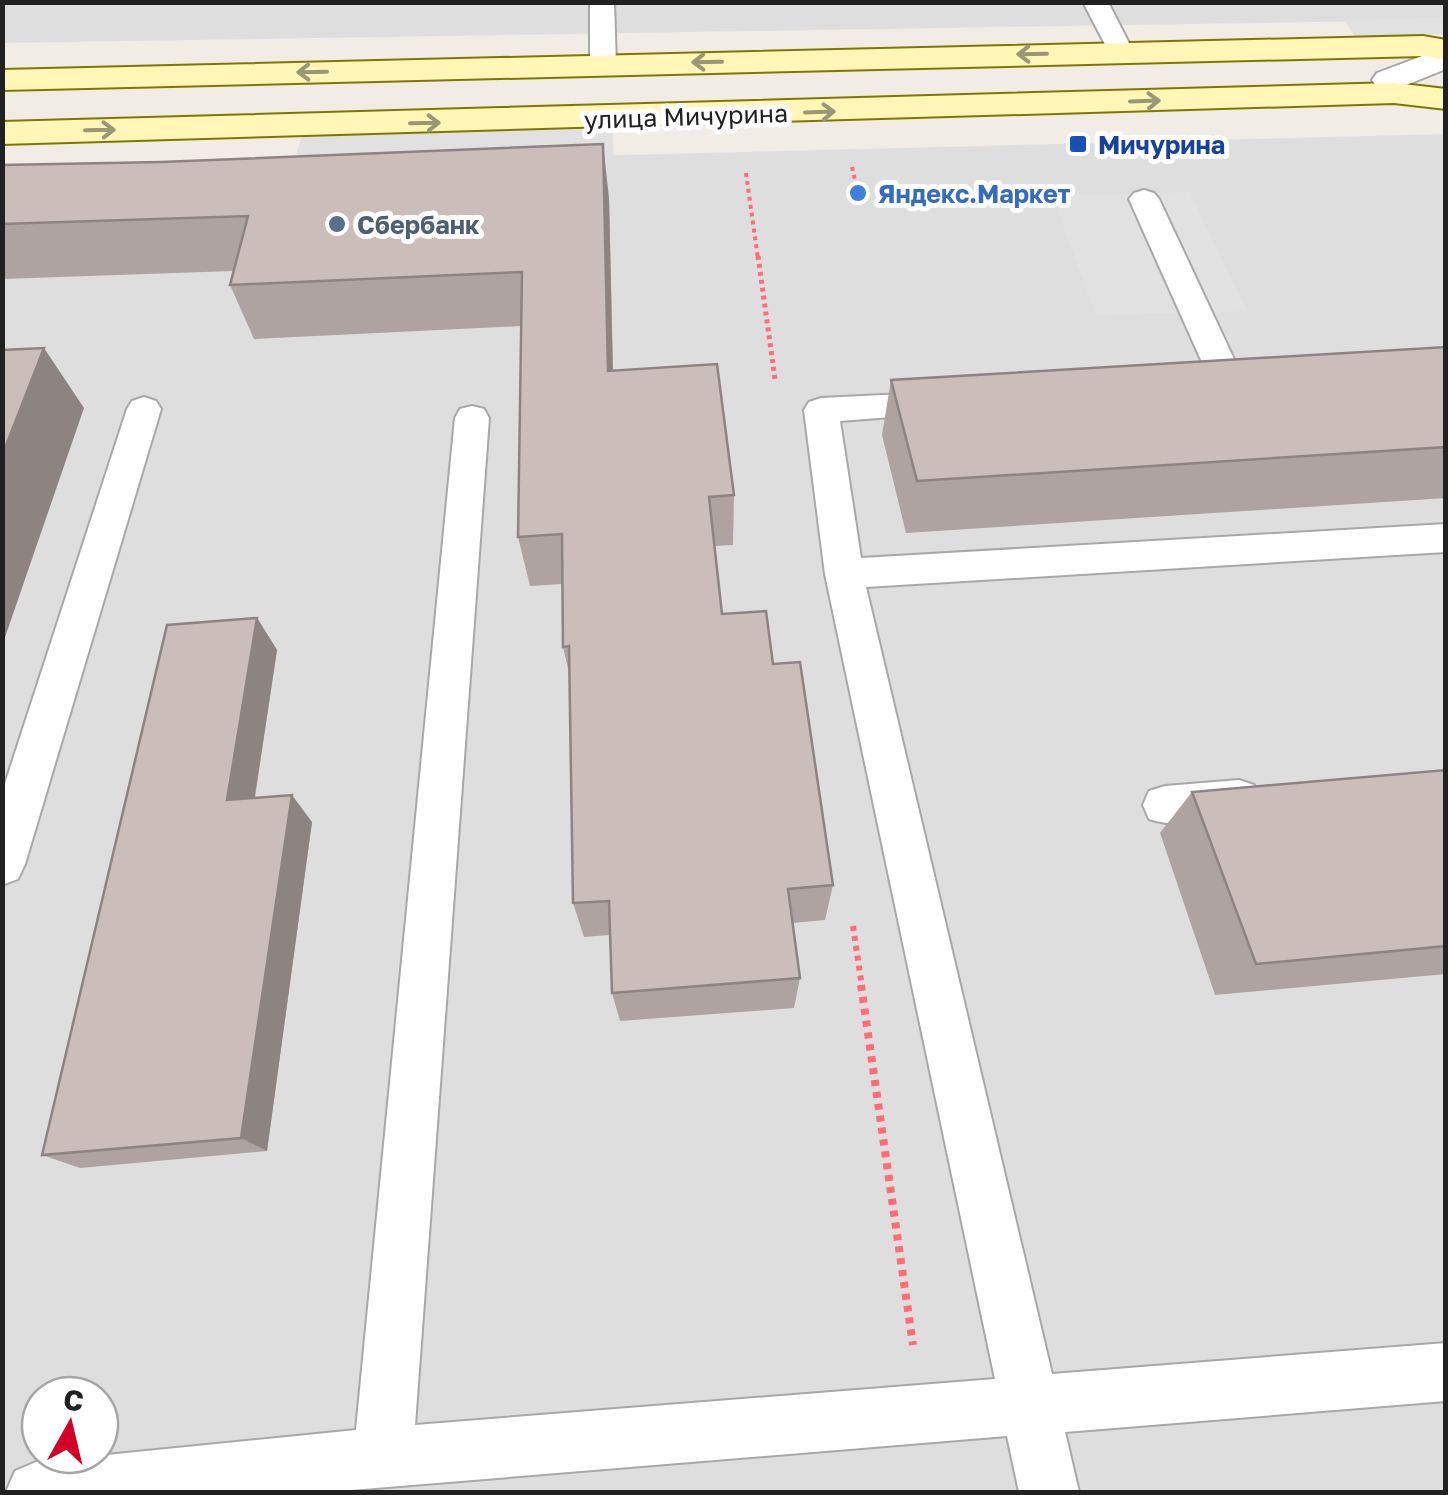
<svg xmlns="http://www.w3.org/2000/svg" width="1448" height="1495" font-family="'Golos Text',sans-serif">
<style>
.residential{fill:#dfdede;fill-rule:evenodd}
.parking{fill:#e1e1e1}
.lines{fill:none;stroke-linecap:round;stroke-linejoin:round}
.lane-casing{stroke:#a8a8a8;stroke-width:4}
.street-casing{stroke:#a8a8a8;stroke-width:4}
.secondary-casing{stroke:#807700;stroke-width:4}
.path-far3{stroke:#ff6b77;stroke-width:4;stroke-dasharray:4 4;stroke-linecap:butt}
.path-far2{stroke:#ff6b77;stroke-width:5;stroke-dasharray:4 4;stroke-linecap:butt}
.path-far1{stroke:#ff6b77;stroke-width:6;stroke-dasharray:5 5;stroke-linecap:butt}
.path{stroke:#ff6b77;stroke-width:8;stroke-dasharray:6 6;stroke-linecap:butt}
.lane{fill:#fff;fill-rule:evenodd}
.street{fill:#fff;fill-rule:evenodd}
.secondary{fill:#fff6b8;fill-rule:evenodd}
.wall{fill:#aea3a0}
.shaded-wall{fill:#8d8482}
.building{fill:#cabdba;stroke:#8d8482;stroke-width:2.5}
.oneway{stroke:#9b9674}
.transit-dot{fill:#1a4fb4;stroke:#fff;stroke-width:4}
.shop-dot{fill:#3f7fe0;stroke:#fff;stroke-width:4}
.service-dot{fill:#5c6f8a;stroke:#fff;stroke-width:4}
.labels{text-anchor:middle;dominant-baseline:central;stroke-width:10;stroke-linejoin:round;paint-order:stroke}
.far-street-label{font-size:25px;fill:#212121;stroke:#fff}
.far-transit-label{font-size:25px;font-weight:bold;fill:#164399;stroke:#fff;text-anchor:start}
.far-shop-label{font-size:25px;font-weight:bold;fill:#366cbe;stroke:#fff;text-anchor:start}
.far-service-label{font-size:25px;font-weight:bold;fill:#4e5e75;stroke:#fff;text-anchor:start}
</style>
<rect width="100%" height="100%" fill="#f2ece7"/>
<g class="residential">
<polygon points="3,2 1446,3 1445,20 3,43"/>
<path d="M1445 134V1492H3L2 171ZM40 1395H100V1455H40Z"/>
</g>
<g class="parking">
<polygon points="1445,17 1445,34 1355,37 1344,20"/>
<polygon points="612,118 614,160 292,168 305,126"/>
<polygon points="1190,192 1247,311 1096,315 1052,196"/>
</g>
<g class="lines">
<g class="lane-casing">
<g id="lane">
<polygon points="590,2 614,2 616,65 612,71 594,71 590,65"/>
<polygon points="1083,2 1108,2 1133,51 1129,56 1111,56"/>
<polygon points="1144,190 1154,193 1159,199 1248,389 1243,397 1231,401 1219,397 1214,389 1129,199 1134,193"/>
<polygon points="944,392 956,396 961,404 956,412 840,421 861,558 1446,524 1446,552 866,587 1052,1374 1446,1343 1446,1401 1065,1432 1079,1492 1019,1492 1007,1436 327,1492 6,1492 15,1471 36,1462 356,1430 455,418 460,409 472,406 484,409 489,418 415,1425 995,1379 825,574 804,410 809,402 821,398"/>
<polygon points="144,397 156,401 161,409 25,864 18,879 2,885 2,793 127,409 132,401"/>
<path d="M1239 780 1254 785 1261 799 1254 813C1225 823 1179 829 1149 819L1143 805 1149 791 1165 786Z"/>
</g>
</g>
<g class="street-casing">
<polygon id="street" points="1446,47 1446,69 1401,87 1377,87 1372,80 1377,73"/>
</g>
<g class="secondary-casing">
<g id="secondary">
<polygon points="1423,36 1446,40 1446,60 1423,56 2,90 2,70"/>
<polygon points="1394,83 1446,89 1446,109 1394,103 2,144 2,122"/>
</g>
</g>
<g class="path-far3">
<polyline points="852,167 858,193"/>
<polyline points="746,173 758,259"/>
</g>
<polyline class="path-far2" points="758,256 775,379"/>
<polyline class="path-far1" points="853,926 862,987"/>
<polyline class="path" points="861,985 913,1345"/>
<use href="#lane" class="lane"/>
<use href="#street" class="street"/>
<use href="#secondary" class="secondary"/>
</g>
<g class="wall">
<polygon points="2,165 609,198 613,370 734,495 733,545 714,546 722,614 773,664 833,885 825,920 793,923 800,978 794,1008 620,1021 612,993 610,935 584,937 573,903 570,677 563,647 562,584 530,586 518,537 521,326 254,339 230,285 233,271 2,279"/>
<polygon points="1446,347 1446,498 906,533 882,435 891,380"/>
<polygon points="257,618 277,650 255,798 312,822 267,1151 80,1168 42,1155"/>
<polygon points="1446,770 1446,974 1215,995 1160,833 1192,792"/>
</g>
<g class="shaded-wall">
<polygon points="603,144 609,198 614,424 608,371"/>
<polygon points="44,348 84,408 2,646 2,456"/>
<polygon points="257,618 277,650 250,827 227,800"/>
<polygon points="292,795 312,822 267,1151 241,1138"/>
</g>
<g class="building">
<polygon points="603,144 608,371 717,364 734,495 709,497 722,614 766,611 773,664 800,662 833,885 788,889 800,978 612,993 609,901 573,903 569,646 563,647 562,534 518,537 522,272 230,285 248,216 2,224 2,165 161,162"/>
<polygon points="1446,347 1446,447 917,481 891,380"/>
<polygon points="44,348 2,456 2,350"/>
<polygon points="257,618 227,800 292,795 241,1138 42,1155 167,625"/>
<polygon points="1446,770 1446,946 1256,964 1192,792"/>
</g>
<defs><path id="oneway-shaft" d="M-6 0H5M1.5-3L5.5 0L1.5 3" fill="none" stroke-width="1.6" stroke-linecap="round" stroke-linejoin="round" transform="scale(2.5)"/></defs>
<g class="oneway">
<use href="#oneway-shaft" transform="translate(1032 54) rotate(179)"/>
<use href="#oneway-shaft" transform="translate(707 62) rotate(179)"/>
<use href="#oneway-shaft" transform="translate(312 72) rotate(179)"/>
<use href="#oneway-shaft" transform="translate(1145 101) rotate(-2)"/>
<use href="#oneway-shaft" transform="translate(820 112) rotate(-2)"/>
<use href="#oneway-shaft" transform="translate(425 123) rotate(-1)"/>
<use href="#oneway-shaft" transform="translate(100 130) rotate(-1)"/>
</g>
<rect class="transit-dot" x="1068" y="134" width="20" height="20" rx="5"/>
<circle class="shop-dot" cx="858" cy="193" r="10"/>
<circle class="service-dot" cx="337" cy="224" r="10"/>
<g class="labels">
<g class="far-street-label">
<text transform="translate(686 116) rotate(-2)">улица Мичурина</text>
</g>
<g class="far-transit-label">
<text x="1098" y="144">Мичурина</text>
</g>
<g class="far-shop-label">
<text x="878" y="193">Яндекс.Маркет</text>
</g>
<g class="far-service-label">
<text x="357" y="224">Сбербанк</text>
</g>
</g>
<rect width="1448" height="1495" fill="none" stroke="#212121" stroke-width="10"/>
<g transform="translate(70 1425) rotate(8)"><circle r="48" fill="#ffffff" stroke="#a6a6a6" stroke-width="2.5"/>
<path d="M0-8L18 38L0 25L-18 38Z" fill="#d20026"/>
<text y="-15" font-size="28" font-weight="bold" text-anchor="middle" fill="#212121">С</text>
</g>
</svg>
